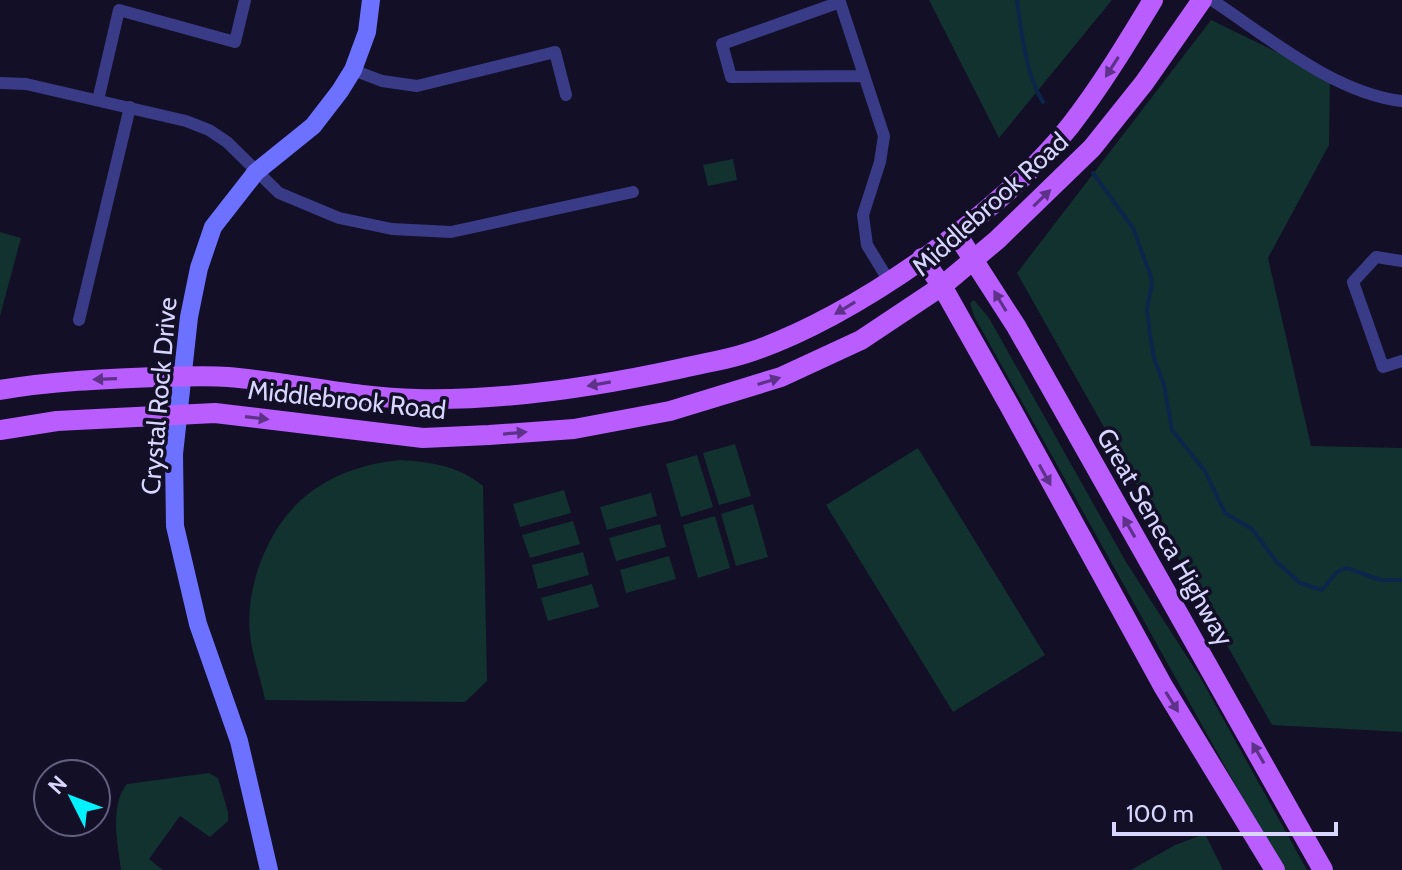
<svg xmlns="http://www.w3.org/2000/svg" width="1402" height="870" font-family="Cabin,sans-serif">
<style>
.green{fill:#12322f}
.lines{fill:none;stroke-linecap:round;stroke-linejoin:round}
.stream{stroke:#0b264a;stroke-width:4}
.street{stroke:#3a3b87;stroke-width:12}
.secondary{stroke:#6d71ff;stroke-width:18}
.primary{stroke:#ba5dff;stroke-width:20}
.oneway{fill:#5e3288}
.labels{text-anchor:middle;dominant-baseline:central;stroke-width:7;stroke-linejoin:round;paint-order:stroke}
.street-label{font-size:26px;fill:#d8d6ff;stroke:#120f27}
</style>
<rect width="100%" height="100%" fill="#120f27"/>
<g class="green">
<polygon points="929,0 1112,0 999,138"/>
<polygon points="1211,20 1330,78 1329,145 1268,258 1311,446 1402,448 1402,732 1272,725 1017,273"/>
<polygon points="733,159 737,180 708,186 703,165"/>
<polygon points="0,232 21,238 0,316"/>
<polygon points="974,300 989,318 1126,562 1200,677 1307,870 1284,870 1271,849 974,316 970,303"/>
<polygon points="735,444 751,496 719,505 703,453"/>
<polygon points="918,448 1045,655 953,712 826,505"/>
<polygon points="697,455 713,507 681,517 666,464"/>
<path d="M401 460C431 462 459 466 483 486L487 681 465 702 265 700C261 678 252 656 250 634 247 608 253 580 263 556 288 495 337 466 401 460Z"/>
<polygon points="564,490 571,513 520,527 513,504"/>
<polygon points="651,493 657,516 607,530 600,507"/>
<polygon points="753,504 768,557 736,566 721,514"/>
<polygon points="715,516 730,568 698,578 683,525"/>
<polygon points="573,521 580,544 530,558 522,535"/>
<polygon points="660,524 666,547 616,561 609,538"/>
<polygon points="583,552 589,575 538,589 532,565"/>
<polygon points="669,556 676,579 626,593 620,570"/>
<polygon points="592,584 599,607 548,621 541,598"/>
<path d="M209 773 218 778 228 812V821L210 837 180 816 149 859 163 870H121C118 844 109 806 127 784Z"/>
<polygon points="1205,834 1223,870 1131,870 1175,845"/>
</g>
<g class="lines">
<g class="stream">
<path d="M1017 0C1021 30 1026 76 1043 102"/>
<polyline points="1093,173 1133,228 1150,274 1152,283 1147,309 1150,335 1154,358 1164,385 1172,430 1205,471 1225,513 1252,529 1276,561 1300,583 1322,590 1337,572 1347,568 1380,580 1402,580"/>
</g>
<g class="street">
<path d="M1212 0C1268 37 1334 93 1402 101"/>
<polyline points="353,70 382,81 417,86 555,52 566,95"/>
<polyline points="864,76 731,77 722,44 840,2 884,136 880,162 863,215 867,245 889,281"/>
<polyline points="0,83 26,84 186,121 209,130 227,142 279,193 339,218 392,229 451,232 633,192"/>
<polyline points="98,100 119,10 235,42 245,0"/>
<polyline points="1402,261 1376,257 1353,282 1383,367 1402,361"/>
<polyline points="79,320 130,107"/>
</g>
<polyline class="secondary" points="269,870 239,741 198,624 175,526 174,454 189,317 199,268 213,227 256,172 313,126 340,91 353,70 367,32 371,0"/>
<g class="primary">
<polyline points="956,233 1016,326 1323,870"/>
<polyline points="922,258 942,286 1009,405 1163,686 1275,870"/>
<path d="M0 390C52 381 103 379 156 377 180 377 205 375 228 377 291 382 353 398 417 399 506 401 596 387 683 368 704 363 726 360 747 353 853 319 1001 213 1070 126 1101 86 1127 43 1153 0"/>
<polyline points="0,430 57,421 215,413 423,438 489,435 574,429 670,411 781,377 861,340 942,286 997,240 1092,148 1144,83 1202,0"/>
</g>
</g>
<defs><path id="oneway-solid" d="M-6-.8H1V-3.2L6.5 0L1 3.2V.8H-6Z" transform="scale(2)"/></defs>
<g class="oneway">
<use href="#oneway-solid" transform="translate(1112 67) rotate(123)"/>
<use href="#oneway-solid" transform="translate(1042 198) rotate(-44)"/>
<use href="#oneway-solid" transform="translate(1000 301) rotate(-121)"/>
<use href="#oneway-solid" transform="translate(845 308) rotate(149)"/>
<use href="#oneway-solid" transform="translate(105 379) rotate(178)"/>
<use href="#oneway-solid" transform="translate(769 381) rotate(-17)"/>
<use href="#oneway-solid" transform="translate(599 384) rotate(170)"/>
<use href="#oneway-solid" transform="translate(257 418) rotate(7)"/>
<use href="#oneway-solid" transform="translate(515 433) rotate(-5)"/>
<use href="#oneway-solid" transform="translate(1045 475) rotate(61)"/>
<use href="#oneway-solid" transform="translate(1129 527) rotate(-120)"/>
<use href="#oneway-solid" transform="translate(1172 702) rotate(58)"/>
<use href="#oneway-solid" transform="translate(1258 753) rotate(-120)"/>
</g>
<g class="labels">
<g class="street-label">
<text transform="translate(990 204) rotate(-42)">Middlebrook Road</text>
<text transform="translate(159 396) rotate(-85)">Crystal Rock Drive</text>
<text transform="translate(347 400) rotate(6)">Middlebrook Road</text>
<text transform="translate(1165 537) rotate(60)">Great Seneca Highway</text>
</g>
</g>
<g transform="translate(72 798) rotate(312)"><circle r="38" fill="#120f27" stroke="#615f7d" stroke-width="2"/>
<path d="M0-6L14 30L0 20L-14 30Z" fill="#02f3ff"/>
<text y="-12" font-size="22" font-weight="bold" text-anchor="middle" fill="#d8d6ff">N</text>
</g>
<path d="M1114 822v12h222v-12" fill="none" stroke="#d8d6ff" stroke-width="4"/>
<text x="1126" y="822" font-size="24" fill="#d8d6ff" stroke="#120f27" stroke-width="6" paint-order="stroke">100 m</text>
</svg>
